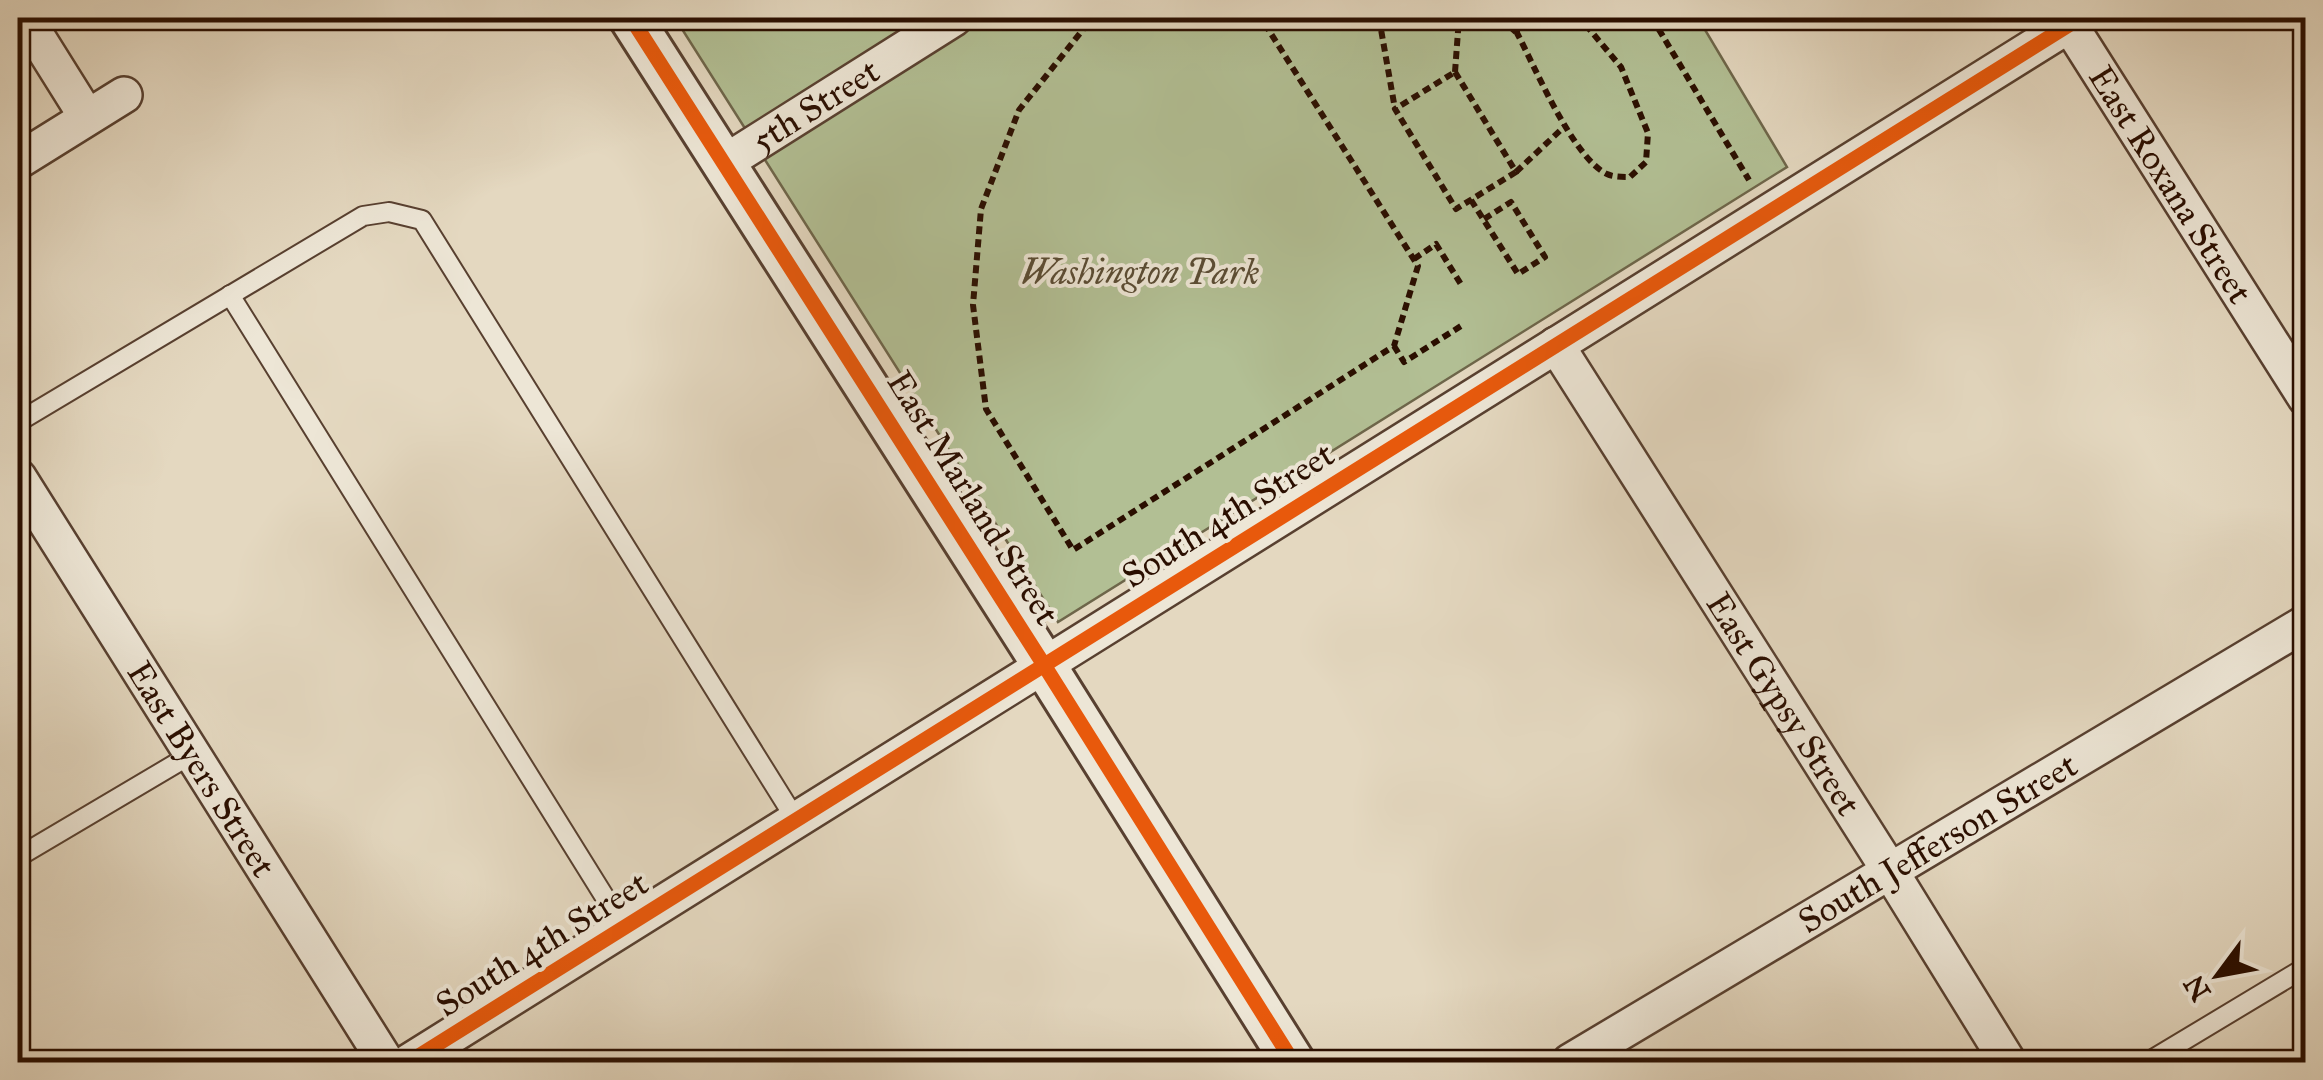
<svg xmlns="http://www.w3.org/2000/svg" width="2323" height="1080" font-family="'IM FELL Great Primer',serif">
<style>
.green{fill:#b2bf94;stroke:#6e664a;stroke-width:2.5}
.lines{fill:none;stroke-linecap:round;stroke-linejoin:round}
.service-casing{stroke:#584030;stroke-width:22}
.minor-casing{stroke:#584030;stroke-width:40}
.tertiary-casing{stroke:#584030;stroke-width:48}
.path{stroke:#2a0e00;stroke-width:6;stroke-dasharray:8 5;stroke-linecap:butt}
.service{stroke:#ede6d6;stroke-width:18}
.minor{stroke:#ede6d6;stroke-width:35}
.tertiary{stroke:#ede6d6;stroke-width:42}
.cycleway-casing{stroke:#ede6d6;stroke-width:21}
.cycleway{stroke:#e8590c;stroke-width:15}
.labels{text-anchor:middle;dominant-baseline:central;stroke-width:8;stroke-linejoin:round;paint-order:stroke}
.street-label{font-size:35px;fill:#2a0e00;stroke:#ede6d6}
.park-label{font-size:35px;font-style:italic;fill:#5a4c34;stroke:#ede6d6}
</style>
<rect width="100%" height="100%" fill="#e4d8c0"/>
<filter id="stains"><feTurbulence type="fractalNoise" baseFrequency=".002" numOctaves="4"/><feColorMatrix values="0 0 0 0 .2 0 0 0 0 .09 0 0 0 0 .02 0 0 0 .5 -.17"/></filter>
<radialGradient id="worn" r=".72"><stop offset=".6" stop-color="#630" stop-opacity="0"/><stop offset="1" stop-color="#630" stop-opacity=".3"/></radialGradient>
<polygon class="green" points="675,18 1698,18 1787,167 1058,622"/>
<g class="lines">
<g class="service-casing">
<g id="service">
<polyline points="230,295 624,928"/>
<polyline points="18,422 363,216 389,212 422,220 796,820"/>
<polyline points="18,857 192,754"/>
<polyline points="2148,1062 2306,967"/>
</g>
</g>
<g class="minor-casing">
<g id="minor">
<polyline points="25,18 87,117"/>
<path id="s1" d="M2069 24 2306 398"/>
<polyline points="18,161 124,95"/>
<path id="s2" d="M724 163 954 18"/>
<path id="s3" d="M1556 345 1890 871 2008 1062"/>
<path id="s4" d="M18 477 386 1062"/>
<polyline points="409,1062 2080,18"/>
<path id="s5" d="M1570 1062 2306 623"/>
</g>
</g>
<g class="tertiary-casing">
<polyline id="tertiary" points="631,18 1044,665 1293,1062"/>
</g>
<g class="path">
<polyline points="1100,18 1085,27 1019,110 981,209 973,305 986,409 1073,550 1394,346 1418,266 1261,18"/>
<polyline points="1379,18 1395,109"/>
<polyline points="1500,18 1517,33"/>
<path d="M1517 18V33C1535 67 1573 158 1607 174 1613 177 1623 177 1630 177L1646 162 1648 133 1621 67 1580 18"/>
<polyline points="1652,18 1749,180"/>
<polygon points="1455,72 1516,172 1456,209 1395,109"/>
<polyline points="1455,72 1459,18"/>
<polyline points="1516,172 1565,126"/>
<polyline points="1471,200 1518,274 1545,257 1511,202 1484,219"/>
<polyline points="1414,259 1436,244 1462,286"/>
<polyline points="1394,346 1404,362 1461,326"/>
</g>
<use href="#service" class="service"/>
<use href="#minor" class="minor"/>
<use href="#tertiary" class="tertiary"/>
<g class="cycleway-casing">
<g id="cycleway">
<polyline points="631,18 1044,665 1293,1062"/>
<polyline points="409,1062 2080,18"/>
</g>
</g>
<use href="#cycleway" class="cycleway"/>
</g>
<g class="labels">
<g class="street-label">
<text stroke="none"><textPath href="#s2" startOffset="108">5th Street</textPath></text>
<text stroke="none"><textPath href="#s1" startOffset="190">East Roxana Street</textPath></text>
<text transform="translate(973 498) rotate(58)">East Marland Street</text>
<text transform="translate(1228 515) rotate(-32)">South 4th Street</text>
<text stroke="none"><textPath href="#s3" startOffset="425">East Gypsy Street</textPath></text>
<text stroke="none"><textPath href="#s4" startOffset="345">East Byers Street</textPath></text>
<text stroke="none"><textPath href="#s5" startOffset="428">South Jefferson Street</textPath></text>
<text transform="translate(542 944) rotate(-32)">South 4th Street</text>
</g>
<g class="park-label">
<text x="1140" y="272">Washington Park</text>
</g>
</g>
<rect width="2323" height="1080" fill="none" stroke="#e4d8c0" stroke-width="60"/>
<rect x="20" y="20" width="2283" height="1040" fill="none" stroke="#2a0e00" stroke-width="5"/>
<rect x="30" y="30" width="2263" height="1020" fill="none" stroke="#2a0e00" stroke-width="2.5"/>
<g transform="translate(2218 975) rotate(238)" stroke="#ede6d6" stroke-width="8" paint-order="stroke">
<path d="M0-8L18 38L0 25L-18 38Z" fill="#2a0e00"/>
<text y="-15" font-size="28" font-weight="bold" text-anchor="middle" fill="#2a0e00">N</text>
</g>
<rect width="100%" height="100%" filter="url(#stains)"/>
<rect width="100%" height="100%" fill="url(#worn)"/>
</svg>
